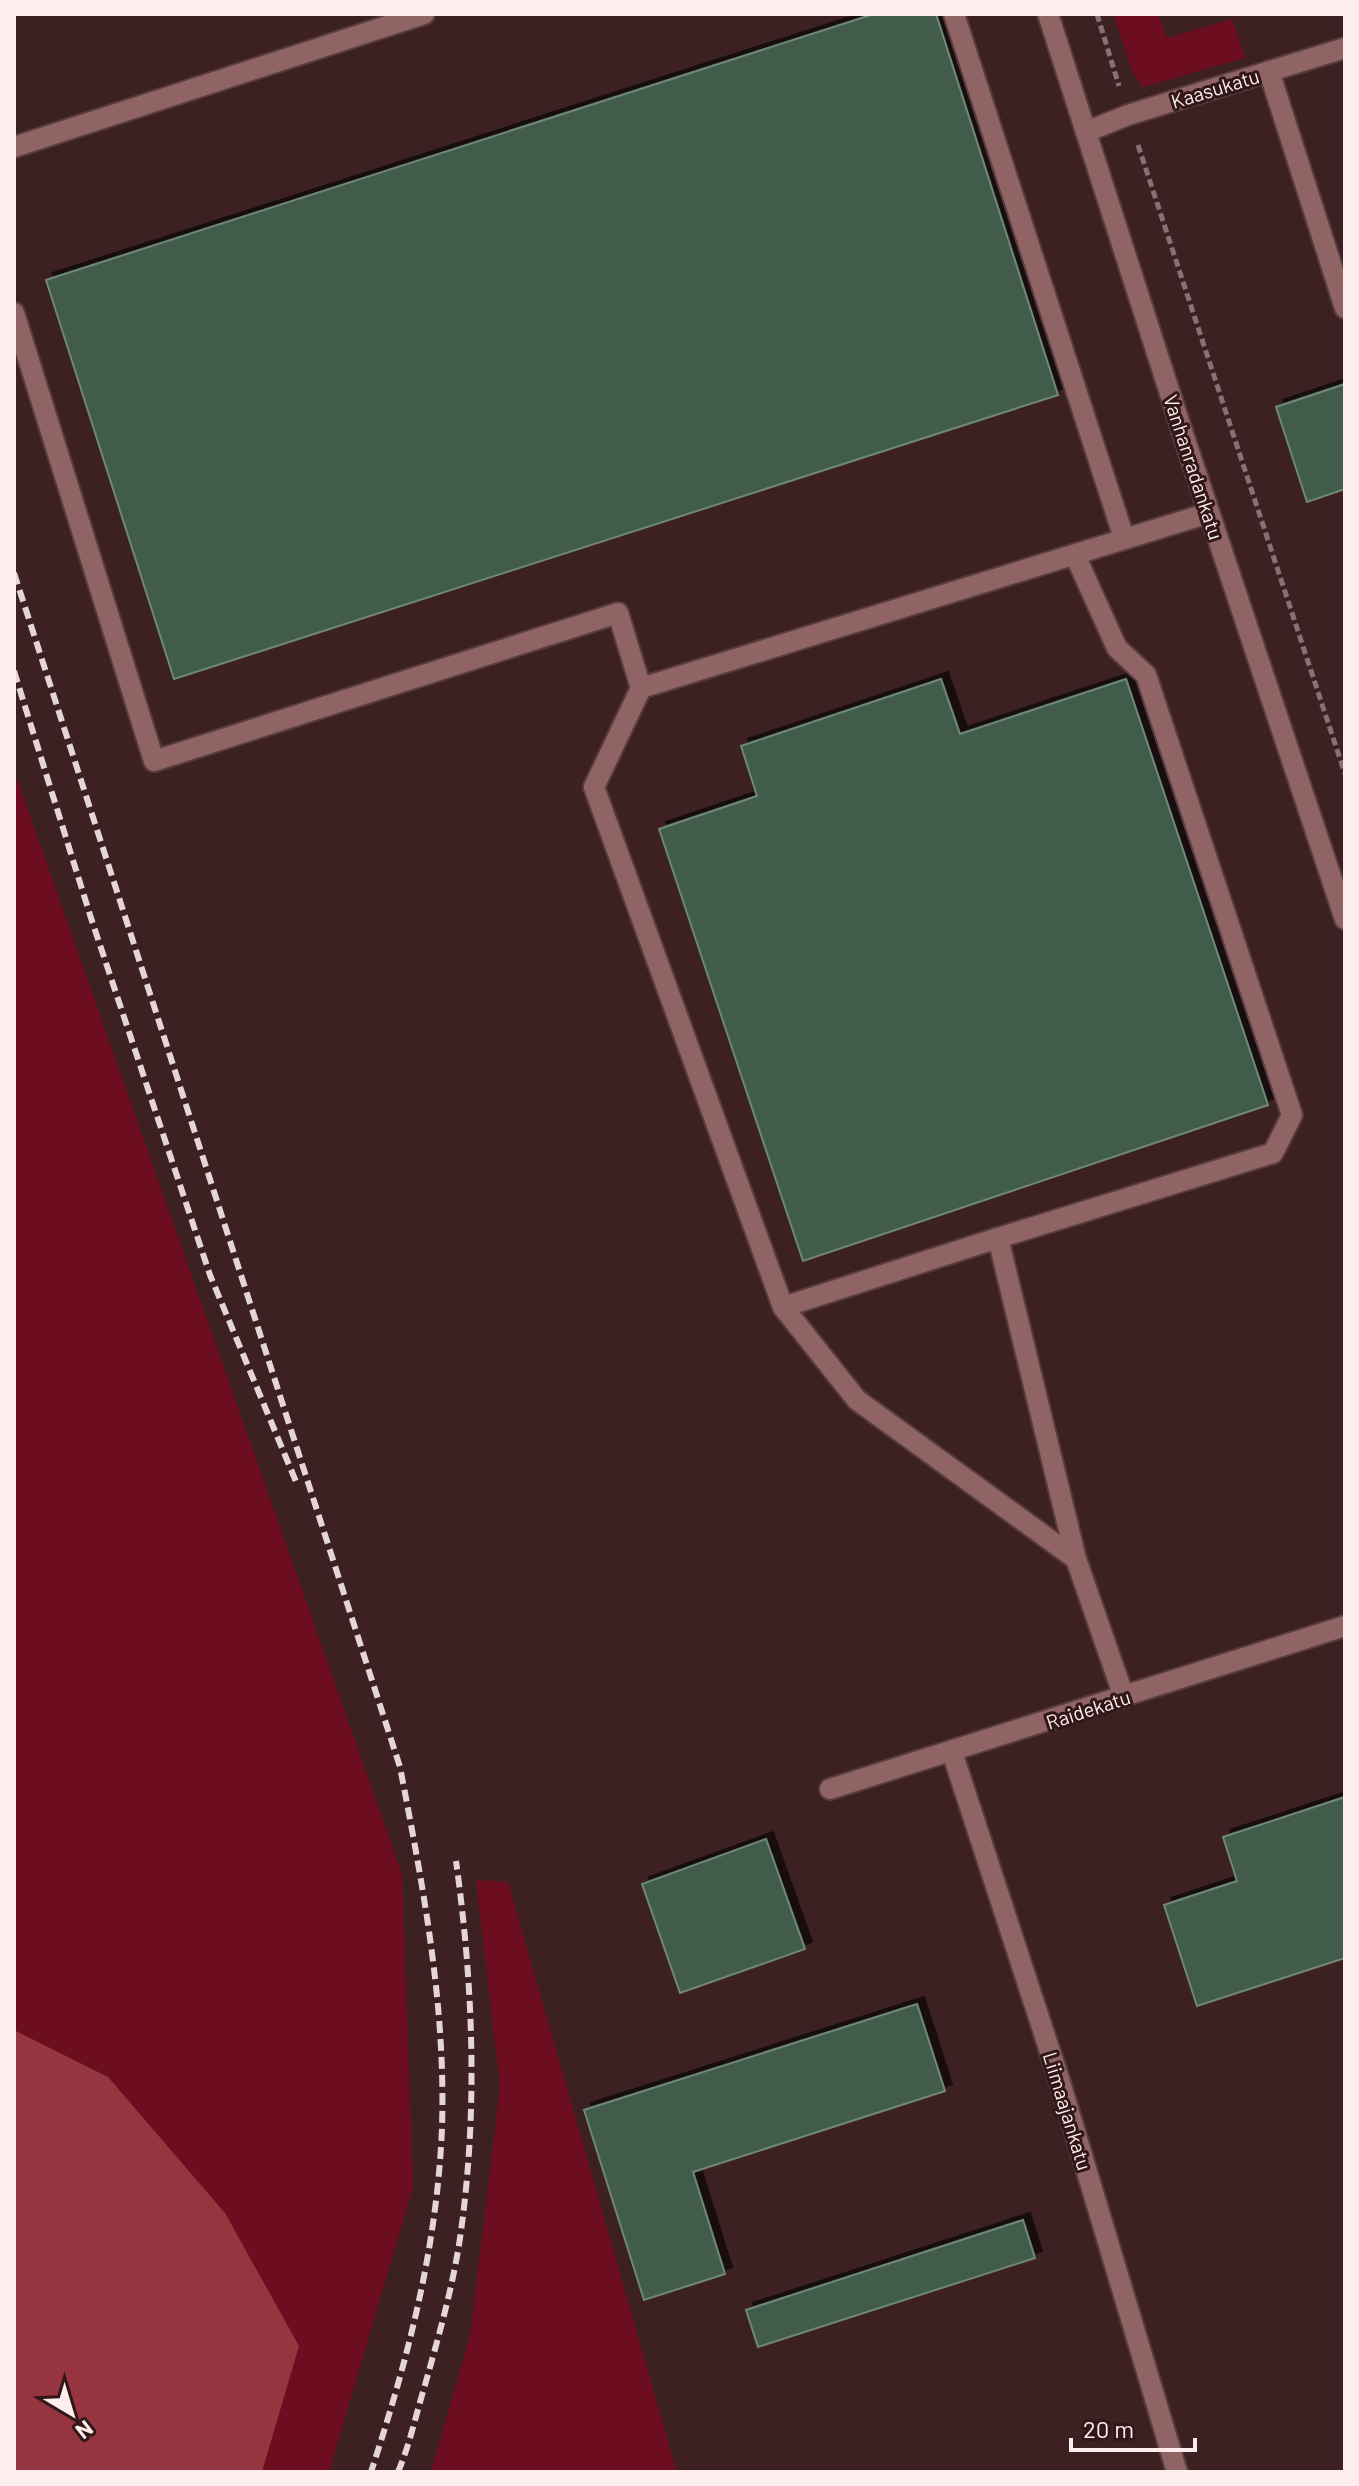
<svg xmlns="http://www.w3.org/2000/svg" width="1359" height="2486" font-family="Barlow,sans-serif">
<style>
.green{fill:#6c0d20}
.forest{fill:#96353f}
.building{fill:#425c4b;stroke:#6d8876;stroke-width:2;filter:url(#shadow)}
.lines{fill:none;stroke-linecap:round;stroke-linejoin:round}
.minor-casing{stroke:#573d3e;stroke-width:24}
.path{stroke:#887172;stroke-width:5;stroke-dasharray:8 4;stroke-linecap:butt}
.minor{stroke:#906364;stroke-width:20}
.rail{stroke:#e6d5d5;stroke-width:6;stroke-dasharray:12 6;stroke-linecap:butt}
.labels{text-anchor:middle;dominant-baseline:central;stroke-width:6;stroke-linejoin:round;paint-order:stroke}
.street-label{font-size:20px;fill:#fdeded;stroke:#311718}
</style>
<defs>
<filter id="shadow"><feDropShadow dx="7" dy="-7" stdDeviation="0" flood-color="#0009"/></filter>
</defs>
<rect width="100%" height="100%" fill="#3c2022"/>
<g class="green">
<polygon points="1113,14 1158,14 1167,38 1232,19 1245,58 1143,87 1133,73"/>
<polygon points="14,770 402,1874 413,2187 329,2472 262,2472 298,2346 109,2077 14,2030"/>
<polygon points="476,1880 508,1882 677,2472 431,2472 470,2336 500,2087"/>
</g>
<polygon class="forest" points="14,2030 108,2077 225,2213 299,2346 262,2472 14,2472"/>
<g class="building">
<polygon points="874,14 936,14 1058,395 174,679 46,280"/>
<polygon points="1345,384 1345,489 1307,502 1276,407"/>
<polygon points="941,679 960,734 1126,679 1268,1105 803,1261 659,829 757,796 741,746"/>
<polygon points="1345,1797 1345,1958 1197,2006 1164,1905 1237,1881 1223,1837"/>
<polygon points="766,1839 805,1949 680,1993 642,1884"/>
<polygon points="917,2004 945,2091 693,2172 725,2274 644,2300 584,2110"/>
<polygon points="1023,2220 1035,2258 758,2347 746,2310"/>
</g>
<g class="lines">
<g class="minor-casing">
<g id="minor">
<polyline points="954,14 1124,538"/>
<polyline points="1048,14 1183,434 1345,919"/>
<polyline points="1269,71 1345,308"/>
<polyline points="1086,132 1128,115 1345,48"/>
<polyline points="14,147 424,14"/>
<polyline points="14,313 154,761 618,613 641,688 1209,513"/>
<polyline points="641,688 594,787 783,1307 857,1400 1076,1559 1124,1697"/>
<polyline points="998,1238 1273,1153 1292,1115 1146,675 1117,648 1075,555"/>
<polyline points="783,1307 998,1238 1076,1559"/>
<polyline points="952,1752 1060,2082 1177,2472"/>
<polyline points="830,1789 1345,1626"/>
</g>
</g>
<g class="path">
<polyline points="1097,14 1119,86"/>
<polyline points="1138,145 1345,774"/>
</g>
<use href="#minor" class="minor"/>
<g class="rail">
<path d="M14 573 400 1767C423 1886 446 2006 442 2128 437 2248 408 2359 371 2472"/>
<polyline points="14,671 91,918 210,1275 297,1484"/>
<path d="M398 2472C410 2444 416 2414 425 2385 439 2335 454 2283 461 2231 478 2108 473 1983 456 1861"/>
</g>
</g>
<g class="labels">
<g class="street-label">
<text transform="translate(1215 88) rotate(-17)">Kaasukatu</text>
<text transform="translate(1194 467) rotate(72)">Vanhanradankatu</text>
<text transform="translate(1088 1709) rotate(-18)">Raidekatu</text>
<text transform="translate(1068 2111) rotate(73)">Liimaajankatu</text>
</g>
</g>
<rect width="1359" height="2486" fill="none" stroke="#fdeded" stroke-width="32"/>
<g transform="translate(72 2414) rotate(142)" stroke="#311718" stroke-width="6" paint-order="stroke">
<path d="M0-6L14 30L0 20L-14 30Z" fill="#fdeded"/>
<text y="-12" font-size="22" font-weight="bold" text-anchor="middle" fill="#fdeded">N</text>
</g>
<path d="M1071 2438v12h124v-12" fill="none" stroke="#fdeded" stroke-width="4"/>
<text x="1083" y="2438" font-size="24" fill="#fdeded" stroke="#311718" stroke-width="6" paint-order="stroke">20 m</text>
</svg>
